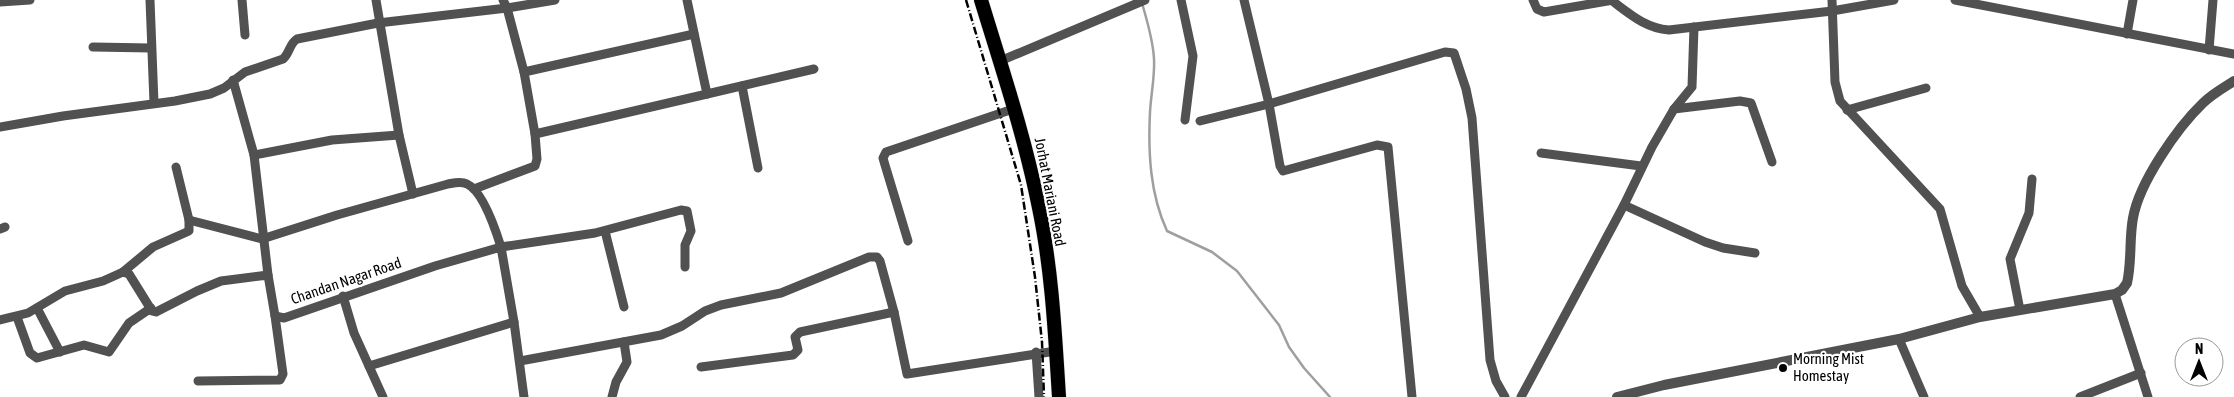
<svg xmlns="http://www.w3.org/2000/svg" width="2234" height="397" font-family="'Asap Condensed',sans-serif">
<rect width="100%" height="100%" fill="#fff"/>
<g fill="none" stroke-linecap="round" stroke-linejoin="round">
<path stroke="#9f9f9f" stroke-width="2.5" d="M 1142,3 C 1147,21 1153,39 1154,59 C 1155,76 1151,94 1150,112 C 1148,153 1150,194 1167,231 L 1212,252 L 1237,271 L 1279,325 L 1289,347 L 1304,368 L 1330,397"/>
<g stroke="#dbdbdb" stroke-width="15">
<path id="trunk" d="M 981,0 C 1002,69 1025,137 1039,208 C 1052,270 1055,334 1059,397"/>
</g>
<g stroke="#515151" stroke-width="9">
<path d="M 150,0 L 154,103"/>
<path d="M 242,0 L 245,35"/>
<path d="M 376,0 L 399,135 L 413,194"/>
<path d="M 503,0 L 507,8 L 524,72 L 535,134"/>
<path d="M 1181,0 L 1193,56 L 1185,120"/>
<path d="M 1244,0 L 1269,104 L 1280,166 L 1283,171 L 1377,145 L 1388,147 L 1412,397"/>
<path d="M 1533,0 L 1537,9 L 1544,12 L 1613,0"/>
<path d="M 1611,0 C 1630,14 1645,28 1669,30 L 1832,11 L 1894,0"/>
<path d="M 1832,0 L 1835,82 L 1840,101 L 1940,209 L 1962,286 L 1980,317"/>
<path d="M 1955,0 L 2234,54"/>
<path d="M 0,2 L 30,0"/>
<path d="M 2127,34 L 2133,0"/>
<path d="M 93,47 L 151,48"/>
<path d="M 2209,50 L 2213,0"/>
<path d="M 1000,61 L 1145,0"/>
<path d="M 524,72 L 694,34"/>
<path d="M 233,80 L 254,155 L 268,275"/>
<path d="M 742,86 L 758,168"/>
<path d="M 707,94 L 814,69"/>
<path d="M 1674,109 L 1740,101 L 1751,103 L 1772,162"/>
<path d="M 1847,110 L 1926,88"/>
<path d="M 1200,121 L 1269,104 L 1445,52 L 1454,53 L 1466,89 L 1472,118 L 1490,360 L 1496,381 L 1505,397"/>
<path d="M 0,127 L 63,116 L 175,101 L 210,94 L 224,88 L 245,72 L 283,59 C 290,53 289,44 297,39 L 378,23 L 507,8 L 555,0"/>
<path d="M 1541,153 L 1641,166"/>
<path d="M 254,155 L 332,140 L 399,135"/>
<path d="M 474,189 L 535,166 L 537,159 L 535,134 L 707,94 L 687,0"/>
<path d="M 1624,205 L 1705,242 L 1723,248 L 1755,253"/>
<path d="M 189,220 L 262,239 L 337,215 L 448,184 C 454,183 461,181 467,184 C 483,191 496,231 501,247 L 595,233 L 681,210 L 687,211 L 691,231 L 685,245 L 685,267"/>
<path d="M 0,229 L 5,227"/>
<path d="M 605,231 L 624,307"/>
<path d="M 908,241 L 885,165 L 883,158 L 886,152 L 1013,109"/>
<path d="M 123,272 L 153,247 L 189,231 L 189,220 L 176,167"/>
<path d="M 2115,294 L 2148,397"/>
<path d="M 343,296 L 354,333 L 383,397"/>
<path d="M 37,308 L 60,352"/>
<path d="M 2020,310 L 2010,259 L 2029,213 L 2032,179"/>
<path d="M 17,317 L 30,353 L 37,358 L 84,345 L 109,352 L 129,323 L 151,308"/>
<path d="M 0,320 L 28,313 L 65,291 L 103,281 L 123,272 L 129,274 L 152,311 L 156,312 L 197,291 L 221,281 L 268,275 L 275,316 L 284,318 L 435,266 L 501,247 L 514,322 L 524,397"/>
<path d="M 1899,339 L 1924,397"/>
<path d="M 1036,352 L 1039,397"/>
<path d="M 520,361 L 661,335 L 682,326 L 705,311 L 721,305 L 781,293 L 869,257 L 877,257 L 880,261 L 894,312"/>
<path d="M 369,366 L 514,322"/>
<path d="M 701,367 L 793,355 L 798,350 L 795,337 L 800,332 L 894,312 L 907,374 L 1056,351"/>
<path d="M 198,381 L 280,380 L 283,374 L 275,316"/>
<path d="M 612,397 L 616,382 L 627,362 L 624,342"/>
<path d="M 1521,397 L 1624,205 L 1652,147 L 1674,109 L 1692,87 L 1694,27"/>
<path d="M 2080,397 L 2141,373"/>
</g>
<path stroke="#515151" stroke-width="10" d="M 1617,397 L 1664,385 L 1899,339 L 1980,317 L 2115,294 L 2122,290 L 2127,283 C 2132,262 2129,239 2133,218 C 2139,183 2177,128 2203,103 C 2212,94 2223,88 2234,81"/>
<use href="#trunk" stroke="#000" stroke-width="14"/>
<path stroke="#000" stroke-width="2.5" stroke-dasharray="8 2.5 1 2.5" stroke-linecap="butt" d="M 966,0 L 1021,185 L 1035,277 L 1042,342 L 1044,397"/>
</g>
<circle fill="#000" stroke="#fff" stroke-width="2" cx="1783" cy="368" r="5"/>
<g text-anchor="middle" stroke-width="4.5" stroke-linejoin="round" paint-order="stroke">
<g font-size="15" fill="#000" stroke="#fff">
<text transform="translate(1050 192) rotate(79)" y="5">Jorhat Mariani Road</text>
<text transform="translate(346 281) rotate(-19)" y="5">Chandan Nagar Road</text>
</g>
<g font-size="15" fill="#000" stroke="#fff" text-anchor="start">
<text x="1793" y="364">Morning Mist<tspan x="1793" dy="17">Homestay</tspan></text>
</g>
</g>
<g transform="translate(2199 362)"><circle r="24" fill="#ffffff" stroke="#999999"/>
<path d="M0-4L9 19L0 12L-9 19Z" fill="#000000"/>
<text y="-8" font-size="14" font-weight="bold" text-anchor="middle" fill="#000000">N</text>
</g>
</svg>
